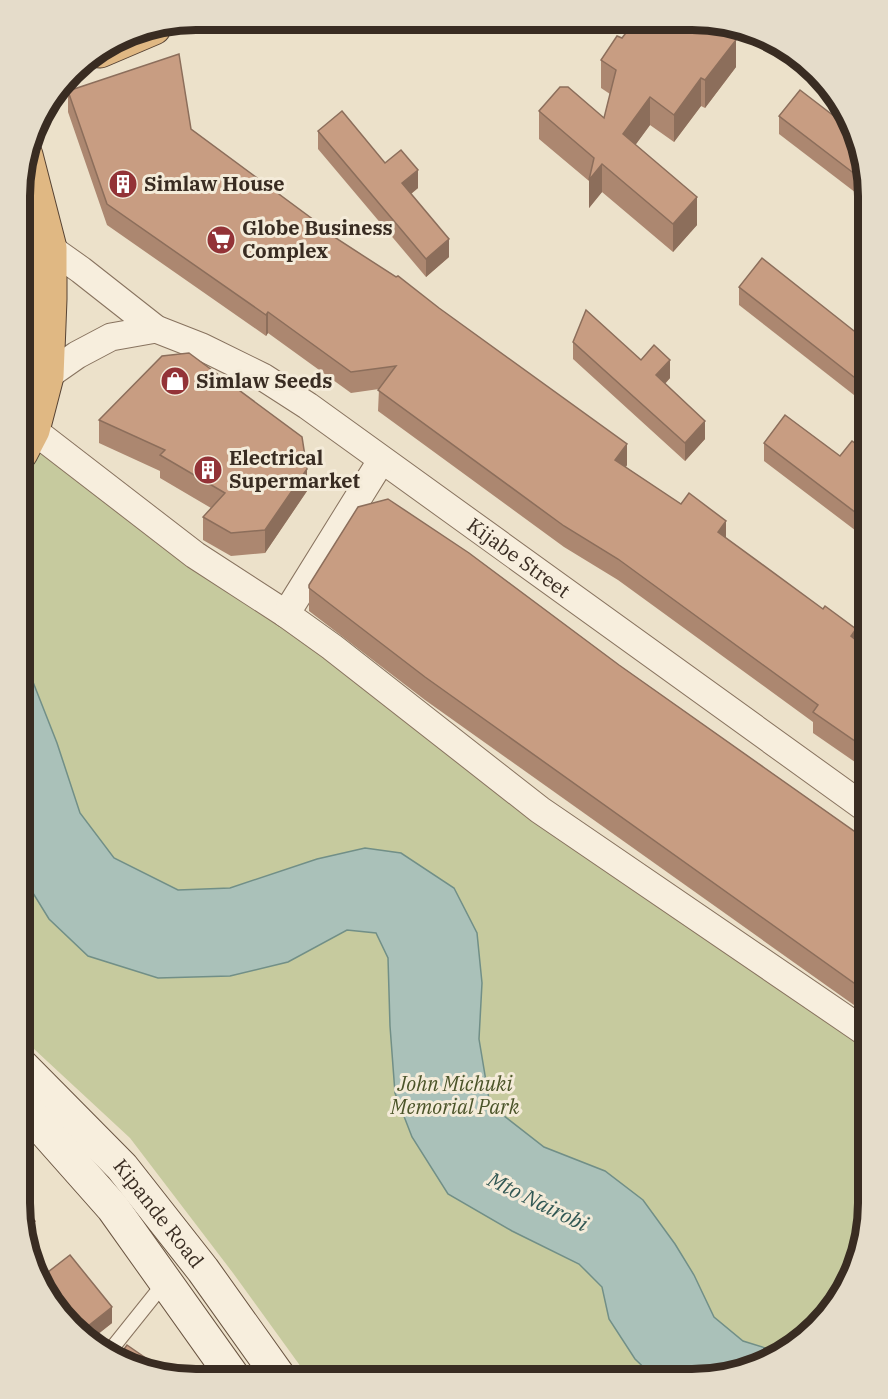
<svg xmlns="http://www.w3.org/2000/svg" width="888" height="1399" font-family="'IBM Plex Serif',serif">
<rect width="100%" height="100%" fill="#ece1ca"/>
<path fill="#c6ca9e" d="M 39,435 L 868,1036 L 868,1215 L 839,1302 L 760,1366 L 693,1379 L 309,1378 L 233,1273 L 130,1138 L 20,1036 L 21,462 Z"/>
<path fill="#aac1b9" stroke="#718f87" stroke-width="1.5" d="M 20,649 L 57,743 L 80,813 L 114,858 L 178,890 L 230,888 L 317,859 L 365,848 L 401,853 L 454,888 L 477,933 L 482,983 L 479,1039 L 490,1105 L 544,1147 L 605,1171 L 643,1200 L 675,1244 L 694,1275 L 714,1317 L 743,1341 L 775,1351 L 781,1348 L 760,1366 L 693,1379 L 656,1379 L 635,1359 L 609,1319 L 602,1287 L 579,1264 L 512,1231 L 448,1194 L 412,1137 L 395,1093 L 390,1026 L 388,958 L 376,933 L 347,930 L 288,962 L 230,976 L 158,978 L 88,956 L 49,919 L 20,872 Z"/>
<g fill="none" stroke-linecap="round" stroke-linejoin="round">
<g stroke="#88735f" stroke-width="16">
<g id="service">
<path d="M 510,25 L 595,26 L 627,21"/>
<path d="M 790,52 L 804,62"/>
<path d="M 109,1352 L 165,1282"/>
</g>
</g>
<g stroke="#88735f" stroke-width="29">
<g id="minor">
<path id="s1" d="M 50,248 L 81,270 L 156,329 L 202,347 L 263,377 L 308,406 L 868,810"/>
<path d="M 47,376 L 77,355 L 111,337 L 156,329"/>
<path d="M 33,430 L 195,555 L 286,614"/>
<path d="M 381,461 L 286,614 L 332,647 L 540,810 L 868,1034"/>
</g>
</g>
<g stroke="#6a5542" stroke-width="35">
<g id="secondary">
<path id="s2" d="M 20,1064 L 122,1167 L 203,1270 L 280,1378"/>
<path d="M 20,1103 L 113,1208 L 234,1378"/>
</g>
</g>
<g stroke="#564233" stroke-width="35">
<g id="trunk">
<path d="M 100,51 L 154,28"/>
<path d="M 21,453 L 33,430 L 47,376 L 50,299 L 50,248 L 26,155"/>
</g>
</g>
<use href="#service" stroke="#f7eedd" stroke-width="14"/>
<use href="#minor" stroke="#f7eedd" stroke-width="27"/>
<use href="#secondary" stroke="#f7eedd" stroke-width="33"/>
<use href="#trunk" stroke="#e0b883" stroke-width="33"/>
</g>
<g fill="#ac8770">
<path d="M 716,21 L 734,29 L 730,35 L 736,67 L 705,108 L 701,106 L 674,142 L 650,125 L 635,145 L 697,225 L 673,252 L 602,192 L 589,208 L 589,181 L 539,139 L 539,111 L 604,118 L 610,94 L 601,88 L 601,60 L 622,38 Z"/>
<path d="M 68,91 L 191,129 L 326,232 L 627,465 L 626,467 L 726,538 L 868,650 L 868,771 L 813,733 L 813,722 L 618,580 L 564,547 L 378,411 L 379,389 L 351,393 L 268,333 L 266,336 L 107,225 L 68,112 Z"/>
<path d="M 779,116 L 856,133 L 867,186 L 860,196 L 779,134 Z"/>
<path d="M 318,131 L 385,163 L 418,188 L 411,194 L 449,257 L 426,277 L 318,149 Z"/>
<path d="M 739,287 L 868,342 L 868,406 L 739,305 Z"/>
<path d="M 573,342 L 641,360 L 670,378 L 665,384 L 705,439 L 685,461 L 573,359 Z"/>
<path d="M 99,420 L 307,491 L 265,553 L 231,556 L 203,540 L 203,517 L 211,508 L 160,478 L 160,471 L 99,443 Z"/>
<path d="M 764,443 L 868,483 L 865,487 L 868,490 L 868,540 L 764,461 Z"/>
<path d="M 309,585 L 619,665 L 868,841 L 868,1015 L 425,700 L 309,611 Z"/>
<path d="M 39,1279 L 112,1323 L 88,1342 Z"/>
</g>
<g fill="#8c6e5b">
<path d="M 718,22 L 734,29 L 716,53 L 716,25 Z"/>
<path d="M 736,40 L 736,67 L 705,108 L 705,80 Z"/>
<path d="M 701,78 L 701,106 L 674,142 L 674,115 Z"/>
<path d="M 650,97 L 650,125 L 623,162 L 623,134 Z"/>
<path d="M 602,164 L 602,192 L 589,208 L 589,180 Z"/>
<path d="M 418,170 L 418,188 L 402,201 L 402,183 Z"/>
<path d="M 864,172 L 867,186 L 860,196 L 860,178 Z"/>
<path d="M 697,197 L 697,225 L 673,252 L 673,224 Z"/>
<path d="M 449,239 L 449,257 L 426,277 L 426,259 Z"/>
<path d="M 268,312 L 268,333 L 266,336 L 266,315 Z"/>
<path d="M 670,360 L 670,378 L 656,393 L 656,375 Z"/>
<path d="M 705,421 L 705,439 L 685,461 L 685,443 Z"/>
<path d="M 627,444 L 627,465 L 615,481 L 615,460 Z"/>
<path d="M 868,465 L 868,483 L 857,499 L 857,481 Z"/>
<path d="M 307,469 L 307,491 L 265,553 L 265,530 Z"/>
<path d="M 726,521 L 726,541 L 718,532 Z"/>
<path d="M 856,629 L 856,650 L 851,636 Z"/>
<path d="M 35,1221 L 35,1233 L 27,1243 L 25,1233 Z"/>
<path d="M 112,1307 L 112,1323 L 88,1342 L 83,1336 L 83,1330 Z"/>
</g>
<g fill="#c89d82" stroke="#8c6e5b" stroke-width="1.5">
<path d="M 635,21 L 716,21 L 718,22 L 716,25 L 736,40 L 705,80 L 701,78 L 674,115 L 650,97 L 623,134 L 697,197 L 673,224 L 602,164 L 589,180 L 594,158 L 539,111 L 560,87 L 568,87 L 604,118 L 616,70 L 601,60 L 617,36 L 622,38 Z"/>
<path d="M 179,54 L 191,129 L 326,229 L 325,231 L 396,277 L 398,276 L 439,308 L 627,444 L 615,460 L 681,504 L 689,493 L 726,521 L 718,532 L 823,609 L 825,606 L 856,629 L 851,636 L 868,650 L 868,750 L 813,712 L 818,705 L 618,559 L 564,526 L 378,390 L 396,366 L 351,372 L 268,312 L 266,315 L 107,204 L 68,91 Z"/>
<path d="M 800,90 L 856,133 L 864,172 L 860,178 L 779,116 Z"/>
<path d="M 342,111 L 385,163 L 401,150 L 418,170 L 402,183 L 449,239 L 426,259 L 318,131 Z"/>
<path d="M 762,258 L 868,342 L 868,388 L 739,287 Z"/>
<path d="M 586,310 L 641,360 L 654,345 L 670,360 L 656,375 L 705,421 L 685,443 L 573,342 Z"/>
<path d="M 189,353 L 302,437 L 307,469 L 265,530 L 231,533 L 203,517 L 225,493 L 160,455 L 165,450 L 99,420 L 162,356 Z"/>
<path d="M 785,415 L 840,456 L 852,441 L 868,453 L 868,465 L 857,481 L 868,490 L 868,522 L 764,443 Z"/>
<path d="M 388,499 L 469,553 L 619,665 L 868,841 L 868,993 L 425,677 L 309,588 L 309,585 L 358,507 Z"/>
<path d="M 21,1210 L 35,1221 L 25,1233 Z"/>
<path d="M 70,1255 L 112,1307 L 83,1330 L 74,1319 L 72,1322 L 39,1279 Z"/>
<path d="M 127,1345 L 163,1370 L 161,1373 L 119,1356 Z"/>
</g>
<defs>
<g id="building-disc" transform="scale(1.5)"><circle r="9.5" fill="#933337" stroke="#f4ebd9"/><path d="M-4-6H4V6H1V3H-1V6H-4ZM-2.5-4.3h1.7v1.8h-1.7ZM.8-4.3h1.7v1.8H.8ZM-2.5-1h1.7V.8h-1.7ZM.8-1h1.7V.8H.8Z" fill="#fff"/></g>
<g id="supermarket-disc" transform="scale(1.5)"><circle r="9.5" fill="#933337" stroke="#f4ebd9"/><path d="M-6-5.5h2.5l.6 2H6L4.5 2H-2.5L-4.4-4H-6ZM-1.5 3.2a1.3 1.3 0 1 0 .1 0ZM3 3.2a1.3 1.3 0 1 0 .1 0Z" fill="#fff"/></g>
<g id="shop-disc" transform="scale(1.5)"><circle r="9.5" fill="#933337" stroke="#f4ebd9"/><path d="M-5-2.5h2.3a2.7 3.5 0 0 1 5.4 0H5L5.5 6h-11ZM-1.5-2.5h3a1.5 2.3 0 0 0-3 0Z" fill="#fff"/></g>
</defs>
<g fill-rule="evenodd">
<use href="#building-disc" x="123" y="184"/>
<use href="#supermarket-disc" x="221" y="240"/>
<use href="#shop-disc" x="175" y="381"/>
<use href="#building-disc" x="208" y="470"/>
</g>
<g text-anchor="middle" stroke-width="6" stroke-linejoin="round" paint-order="stroke">
<g font-size="20" font-weight="bold" fill="#392c22" stroke="#f4ebd9" text-anchor="start">
<text x="144" y="191">Simlaw House</text>
<text x="242" y="235">Globe Business<tspan x="242" dy="23">Complex</tspan></text>
<text x="196" y="388">Simlaw Seeds</text>
<text x="229" y="465">Electrical<tspan x="229" dy="23">Supermarket</tspan></text>
</g>
<g font-size="20" fill="#392c22" stroke="#f4ebd9">
<text dy="7" stroke="none"><textPath href="#s1" startOffset="564">Kijabe Street</textPath></text>
<text dy="7" stroke="none"><textPath href="#s2" startOffset="204">Kipande Road</textPath></text>
</g>
<g font-size="20" font-style="italic" fill="#4b5429" stroke="#f4ebd9">
<text x="455" y="1091">John Michuki<tspan x="455" dy="23">Memorial Park</tspan></text>
</g>
<g font-size="21" font-style="italic" fill="#325854" stroke="#f4ebd9">
<text transform="translate(538 1202) rotate(26)" y="7">Mto Nairobi</text>
</g>
</g>
<path d="M0 0H888V1399H0ZM196 30H692A166 166 0 0 1 858 196V1203A166 166 0 0 1 692 1369H196A166 166 0 0 1 30 1203V196A166 166 0 0 1 196 30Z" fill="#e5dcca" fill-rule="evenodd"/>
<path fill="none" stroke="#392c22" stroke-width="8" d="M196 30H692A166 166 0 0 1 858 196V1203A166 166 0 0 1 692 1369H196A166 166 0 0 1 30 1203V196A166 166 0 0 1 196 30Z"/>
</svg>
